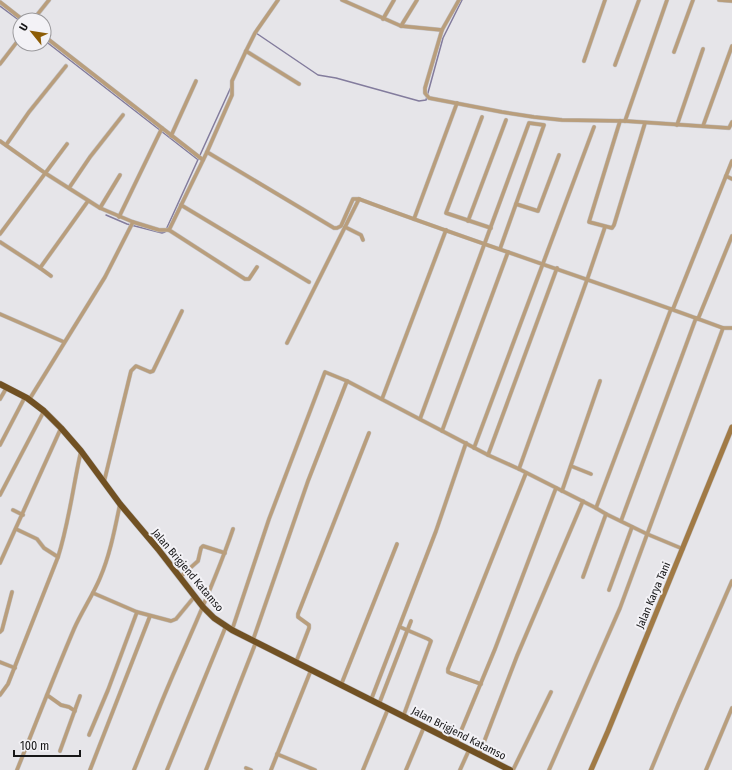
<svg xmlns="http://www.w3.org/2000/svg" width="732" height="770" font-family="'Fira Sans Condensed',sans-serif">
<rect width="100%" height="100%" fill="#e6e5e9"/>
<g fill="none" stroke-linecap="round" stroke-linejoin="round">
<g stroke="#837c9d" stroke-width="1.5">
<path d="M 0,6 L 20,21"/>
<path d="M 256,33 L 318,75 L 336,78 L 419,101 L 426,100 L 443,38 L 462,0"/>
<path d="M 44,40 L 197,159"/>
<path d="M 106,215 L 127,224 L 162,233 L 165,232 L 231,87"/>
</g>
<g stroke="#c1c0c3" stroke-width="4.5">
<g id="street">
<path d="M 342,0 L 401,26 L 442,30"/>
<path d="M 459,0 L 442,30 L 425,88 L 425,93 L 429,98 L 502,112 L 534,117 L 562,120 L 625,121 L 729,128 L 732,122"/>
<path d="M 719,0 L 732,1"/>
<path d="M 0,2 L 23,20"/>
<path d="M 383,19 L 394,0"/>
<path d="M 33,20 L 49,0"/>
<path d="M 401,26 L 417,0"/>
<path d="M 44,36 L 203,160"/>
<path d="M 246,51 L 299,84"/>
<path d="M 674,52 L 693,0"/>
<path d="M 584,61 L 605,0"/>
<path d="M 0,64 L 20,38"/>
<path d="M 615,65 L 639,0"/>
<path d="M 482,117 L 446,213 L 491,228"/>
<path d="M 620,121 L 589,222 L 612,228 L 614,225 L 645,123"/>
<path d="M 625,121 L 667,0"/>
<path d="M 677,125 L 703,49"/>
<path d="M 703,126 L 732,46"/>
<path d="M 171,136 L 196,81"/>
<path d="M 0,141 L 45,173 L 100,208 L 133,222 L 159,230 L 169,230 L 207,152 L 232,95 L 232,81 L 246,51 L 255,33 L 278,0"/>
<path d="M 6,145 L 29,112 L 66,66"/>
<path d="M 207,152 L 334,228 L 337,228 L 341,226 L 353,199 L 359,199"/>
<path d="M 732,161 L 726,176 L 732,179"/>
<path d="M 69,188 L 90,157 L 123,115"/>
<path d="M 516,204 L 538,211 L 559,155"/>
<path d="M 181,205 L 309,282"/>
<path d="M 100,208 L 120,175"/>
<path d="M 119,217 L 162,128"/>
<path d="M 414,219 L 457,103"/>
<path d="M 468,221 L 506,120"/>
<path d="M 345,227 L 361,235 L 363,240"/>
<path d="M 169,230 L 245,279 L 249,279 L 257,267"/>
<path d="M 0,234 L 67,144"/>
<path d="M 0,242 L 40,268 L 88,201"/>
<path d="M 40,268 L 51,276"/>
<path d="M 673,309 L 726,176"/>
<path d="M 0,314 L 64,342"/>
<path d="M 698,319 L 732,236"/>
<path d="M 287,343 L 359,199 C 479,244 602,283 723,328"/>
<path d="M 0,399 L 7,387"/>
<path d="M 382,399 L 446,230"/>
<path d="M 29,400 L 105,277 L 133,222"/>
<path d="M 420,419 L 529,123 L 544,125 L 500,249"/>
<path d="M 442,431 L 508,252"/>
<path d="M 0,445 L 25,397"/>
<path d="M 474,448 L 594,127"/>
<path d="M 488,455 L 557,268"/>
<path d="M 571,466 L 591,474"/>
<path d="M 519,469 L 587,280 L 605,227"/>
<path d="M 104,482 L 131,371 L 136,366 L 150,372 L 153,371 L 182,311"/>
<path d="M 562,491 L 600,381"/>
<path d="M 0,495 L 44,411"/>
<path d="M 13,510 L 23,515"/>
<path d="M 606,514 L 596,508 L 671,309"/>
<path d="M 621,521 L 696,318"/>
<path d="M 16,529 L 37,539 L 44,548 L 58,557"/>
<path d="M 0,563 L 61,428"/>
<path d="M 180,577 L 198,561 L 201,548 L 203,546 L 225,553"/>
<path d="M 583,577 L 606,514 L 647,534 L 683,549"/>
<path d="M 609,590 L 632,527"/>
<path d="M 137,612 L 171,621 L 176,619 L 195,596"/>
<path d="M 400,627 L 428,639 L 431,641 L 403,717"/>
<path d="M 232,630 L 269,519 L 325,372 L 347,381 L 488,455 L 519,469 L 596,508"/>
<path d="M 0,632 L 2,630 L 12,592"/>
<path d="M 253,640 L 308,481 L 347,381"/>
<path d="M 0,662 L 15,668"/>
<path d="M 296,662 L 309,628 L 309,625 L 298,617 L 298,614 L 369,433"/>
<path d="M 481,684 L 450,673 L 448,672 L 448,669 L 526,473"/>
<path d="M 341,685 L 397,544"/>
<path d="M 0,695 L 8,684 L 58,557 C 69,523 73,486 81,451"/>
<path d="M 47,695 L 61,705 L 69,707 L 75,711"/>
<path d="M 371,700 L 436,531 L 466,443"/>
<path d="M 379,704 L 411,621"/>
<path d="M 89,735 L 108,690 L 137,612 L 93,593"/>
<path d="M 456,743 L 495,649 L 556,488"/>
<path d="M 60,751 L 80,696"/>
<path d="M 277,754 L 315,770"/>
<path d="M 479,755 L 517,656 L 583,501"/>
<path d="M 246,768 L 251,770"/>
<path d="M 17,770 C 36,723 54,676 74,629 C 82,611 93,595 100,578 C 110,555 115,528 120,504"/>
<path d="M 90,770 L 150,616"/>
<path d="M 134,770 C 148,736 161,702 176,668 C 196,622 217,577 233,529"/>
<path d="M 167,770 L 226,626"/>
<path d="M 206,770 L 256,642"/>
<path d="M 271,770 L 311,670"/>
<path d="M 363,770 L 388,709"/>
<path d="M 406,770 L 424,727"/>
<path d="M 460,770 L 469,750"/>
<path d="M 513,770 L 551,692"/>
<path d="M 549,770 L 620,608 L 723,328 L 732,328"/>
<path d="M 651,770 L 678,705 L 732,581"/>
<path d="M 706,770 L 732,708"/>
</g>
</g>
<g stroke="#c1c0c3" stroke-width="6">
<path id="secondary" d="M 591,770 L 608,731 L 732,427"/>
</g>
<g stroke="#c1c0c3" stroke-width="7">
<path id="highway" d="M 0,384 L 27,398 L 44,411 L 61,428 L 81,451 L 120,504 L 158,549 L 203,607 L 214,618 L 232,630 L 510,770"/>
</g>
<use href="#street" stroke="#b99e7c" stroke-width="3.5"/>
<use href="#secondary" stroke="#a17a45" stroke-width="5"/>
<use href="#highway" stroke="#715123" stroke-width="6"/>
</g>
<g text-anchor="middle" stroke-width="4" stroke-linejoin="round" paint-order="stroke">
<g font-size="11" fill="#171718" stroke="#f3f2f6">
<text transform="translate(188 570) rotate(50)" y="4">Jalan Brigjend Katamso</text>
<text transform="translate(653 595) rotate(-67)" y="4">Jalan Karya Tani</text>
<text transform="translate(459 733) rotate(27)" y="4">Jalan Brigjend Katamso</text>
</g>
</g>
<g transform="translate(32 32) rotate(300)"><circle r="19" fill="#f3f2f6" stroke="#9b9a9d"/>
<path d="M0-3L7 15L0 10L-7 15Z" fill="#8d5d06"/>
<text y="-6" font-size="11" font-weight="bold" text-anchor="middle" fill="#171718">U</text>
</g>
<path d="M14 750v6h66v-6" fill="none" stroke="#171718" stroke-width="2"/>
<text x="20" y="750" font-size="12" fill="#171718" stroke="#f3f2f6" stroke-width="3" paint-order="stroke">100 m</text>
</svg>
